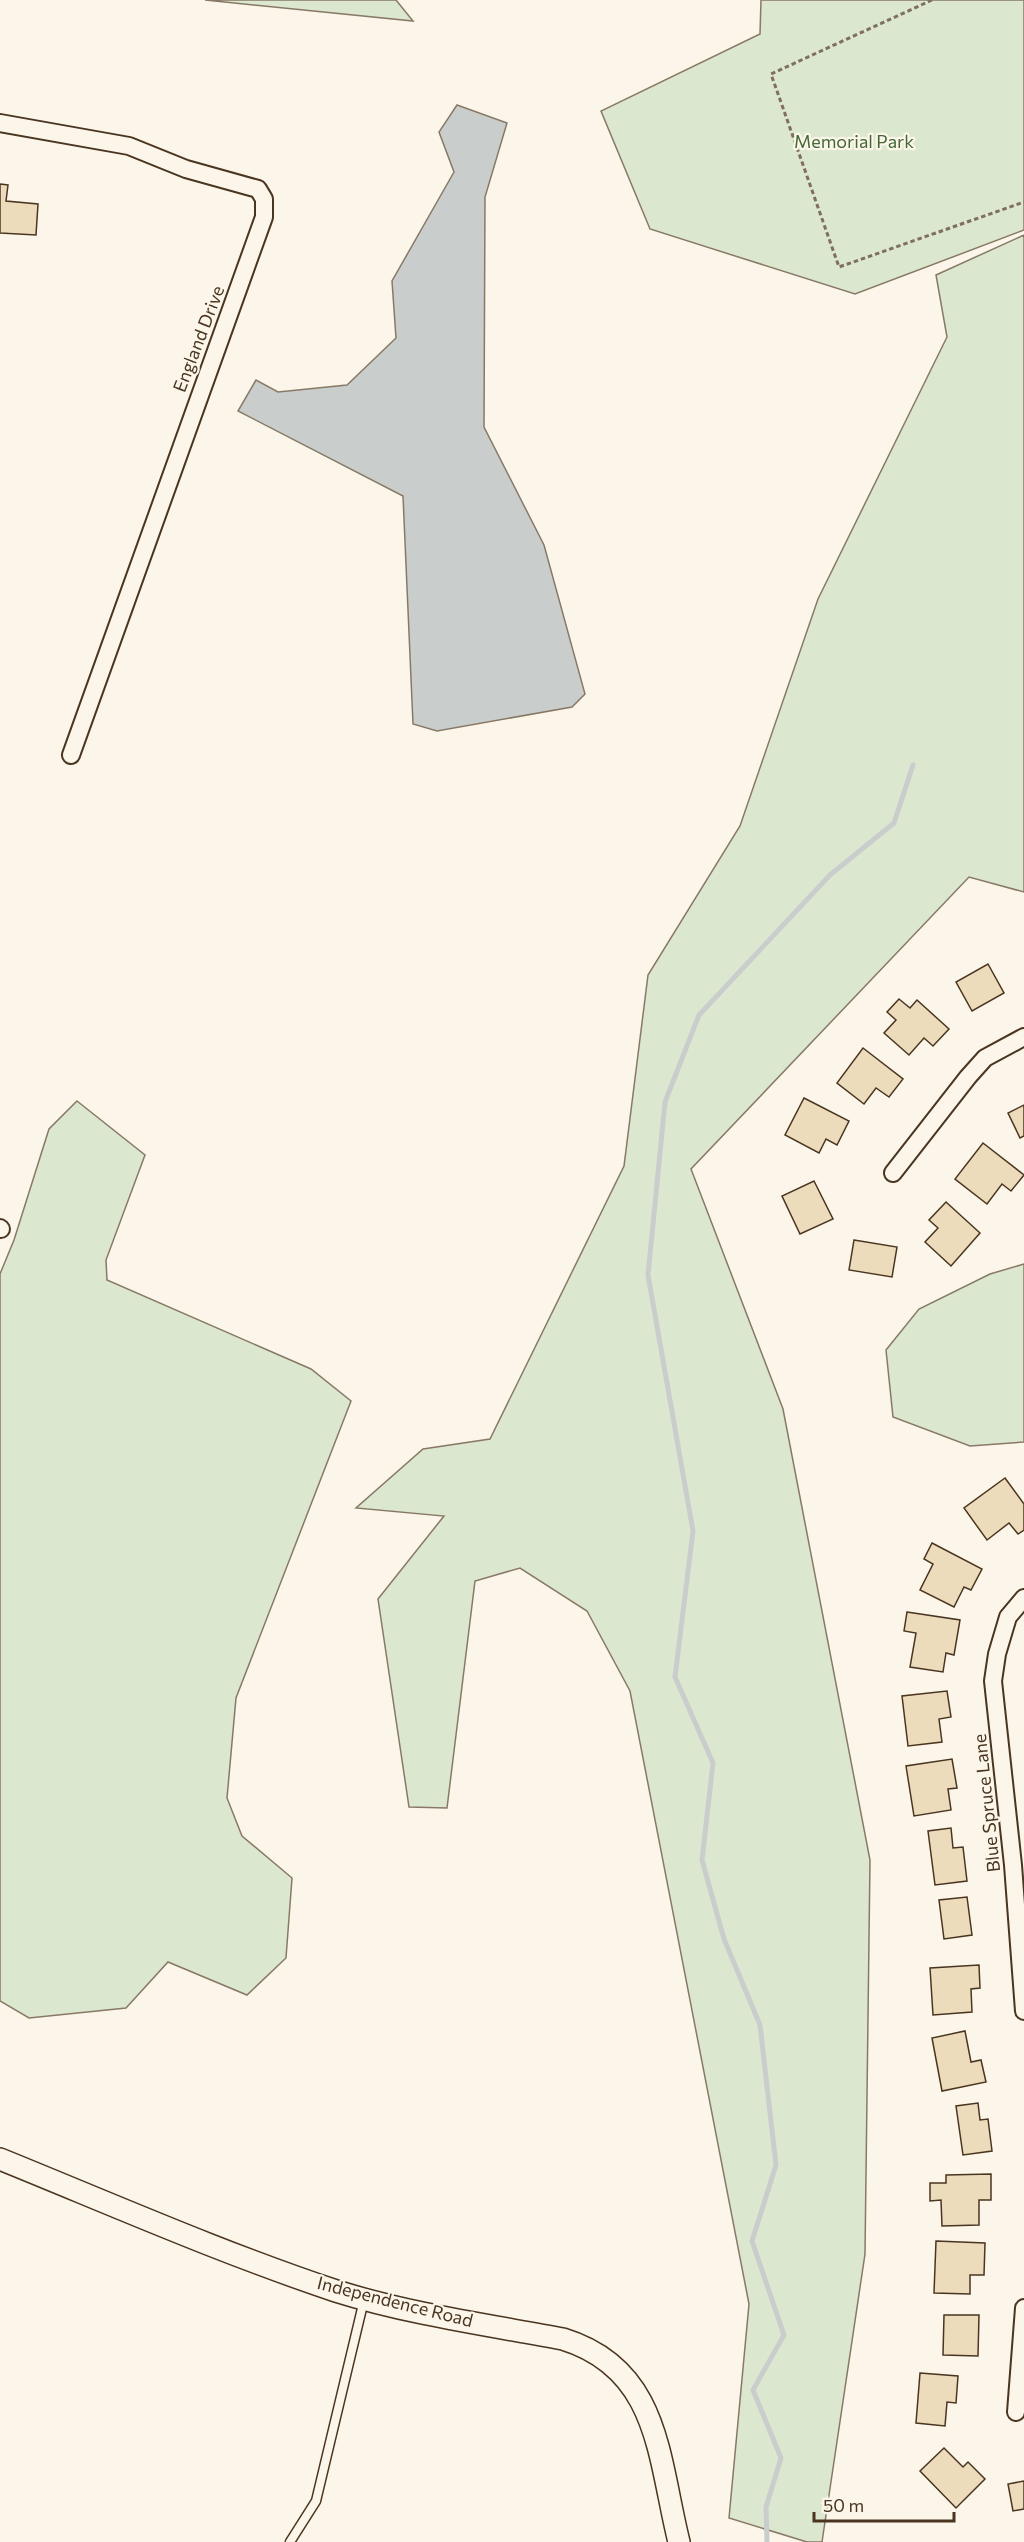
<svg xmlns="http://www.w3.org/2000/svg" width="1024" height="2542" font-family="Commissioner,sans-serif">
<rect width="100%" height="100%" fill="#fbf6e9"/>
<g fill="#dce7d0" stroke="#887966" stroke-width="1.5">
<path d="M 205,0 L 396,0 L 413,21 Z"/>
<path d="M 761,0 L 1024,0 L 1024,230 L 855,294 L 650,229 L 601,111 L 760,34 Z"/>
<path d="M 1024,235 L 1024,892 L 969,877 L 691,1169 L 783,1409 L 870,1860 L 865,2254 L 822,2542 L 807,2542 L 729,2518 L 749,2304 L 630,1691 L 587,1611 L 520,1568 L 475,1581 L 447,1808 L 409,1807 L 378,1599 L 444,1516 L 356,1508 L 423,1449 L 490,1439 L 624,1166 L 648,975 L 740,826 L 818,599 L 947,337 L 936,275 Z"/>
<path d="M 77,1101 L 145,1155 L 106,1260 L 107,1280 L 311,1369 L 351,1401 L 236,1698 L 227,1798 L 242,1836 L 292,1878 L 286,1958 L 247,1995 L 168,1962 L 126,2008 L 29,2018 L 0,2001 L 0,1274 L 14,1240 L 49,1129 Z"/>
<path d="M 1024,1264 L 1024,1442 L 970,1446 L 893,1417 L 886,1350 L 919,1309 L 990,1274 Z"/>
</g>
<path fill="#c9cecd" stroke="#887966" stroke-width="1.5" d="M 457,105 L 507,123 L 485,197 L 484,427 L 544,545 L 585,694 L 572,707 L 437,731 L 413,724 L 403,496 L 238,411 L 256,380 L 278,392 L 347,385 L 396,338 L 392,281 L 454,172 L 439,132 Z"/>
<g fill="none" stroke-linecap="round" stroke-linejoin="round">
<path stroke="#c9cecd" stroke-width="5" d="M 767,2542 L 766,2507 L 781,2458 L 753,2390 L 784,2335 L 752,2241 L 776,2165 L 760,2025 L 724,1939 L 702,1860 L 713,1763 L 675,1677 L 693,1531 L 648,1275 L 665,1102 L 699,1015 L 830,875 L 894,823 L 913,765"/>
</g>
<g fill="#ecdcbc" stroke="#4a3520" stroke-width="1.5">
<path d="M 0,184 L 8,185 L 6,201 L 38,204 L 36,235 L 0,233 Z"/>
<path d="M 988,964 L 1004,993 L 972,1011 L 956,982 Z"/>
<path d="M 899,999 L 910,1008 L 917,1000 L 949,1029 L 933,1046 L 924,1038 L 909,1055 L 884,1033 L 896,1020 L 887,1012 Z"/>
<path d="M 863,1048 L 903,1079 L 889,1097 L 876,1088 L 864,1104 L 837,1083 Z"/>
<path d="M 804,1098 L 849,1121 L 837,1145 L 826,1139 L 819,1153 L 785,1135 Z"/>
<path d="M 1024,1105 L 1024,1136 L 1020,1138 L 1008,1113 Z"/>
<path d="M 983,1143 L 1024,1175 L 1011,1191 L 1002,1184 L 987,1204 L 955,1179 Z"/>
<path d="M 814,1181 L 833,1219 L 800,1234 L 782,1196 Z"/>
<path d="M 946,1202 L 980,1233 L 951,1266 L 925,1242 L 938,1228 L 929,1220 Z"/>
<path d="M 854,1240 L 897,1247 L 892,1277 L 849,1270 Z"/>
<path d="M 1005,1478 L 1024,1504 L 1024,1530 L 1018,1534 L 1009,1523 L 987,1540 L 964,1508 Z"/>
<path d="M 932,1543 L 982,1569 L 971,1590 L 964,1587 L 954,1607 L 920,1590 L 933,1564 L 924,1559 Z"/>
<path d="M 907,1612 L 960,1620 L 954,1655 L 946,1653 L 943,1672 L 910,1667 L 916,1633 L 904,1631 Z"/>
<path d="M 947,1691 L 951,1717 L 939,1719 L 942,1742 L 908,1746 L 902,1696 Z"/>
<path d="M 952,1759 L 957,1788 L 948,1789 L 951,1810 L 914,1816 L 906,1766 Z"/>
<path d="M 951,1828 L 953,1848 L 963,1847 L 967,1881 L 935,1885 L 928,1831 Z"/>
<path d="M 967,1897 L 972,1935 L 944,1939 L 939,1900 Z"/>
<path d="M 979,1965 L 980,1988 L 971,1989 L 972,2012 L 933,2015 L 930,1968 Z"/>
<path d="M 965,2031 L 971,2062 L 981,2060 L 986,2082 L 942,2091 L 932,2038 Z"/>
<path d="M 978,2103 L 980,2120 L 988,2119 L 992,2151 L 963,2155 L 956,2106 Z"/>
<path d="M 991,2174 L 991,2200 L 979,2200 L 979,2225 L 942,2226 L 941,2200 L 930,2201 L 930,2183 L 946,2183 L 946,2175 Z"/>
<path d="M 936,2241 L 985,2243 L 984,2275 L 970,2275 L 970,2294 L 934,2293 Z"/>
<path d="M 944,2315 L 979,2315 L 978,2356 L 943,2355 Z"/>
<path d="M 920,2373 L 958,2376 L 956,2403 L 947,2402 L 945,2426 L 916,2423 Z"/>
<path d="M 944,2448 L 963,2467 L 968,2462 L 985,2479 L 956,2508 L 920,2471 Z"/>
<path d="M 1024,2481 L 1024,2509 L 1013,2511 L 1008,2484 Z"/>
</g>
<g fill="none" stroke-linecap="round" stroke-linejoin="round">
<g stroke="#4a3520" stroke-width="11">
<path id="service" d="M 290,2542 L 316,2501 L 364,2300"/>
</g>
<g stroke="#4a3520" stroke-width="20">
<g id="minor">
<path d="M 0,123 L 129,146 L 186,169 L 258,189 L 264,199 L 264,217 L 71,755"/>
<path d="M 893,1173 L 968,1077 L 985,1058 L 1024,1037"/>
<path d="M 0,1228 L 1,1229"/>
<path d="M 1024,1598 L 1008,1617 L 997,1654 L 993,1681 L 1013,1865 L 1024,2011"/>
<path d="M 1016,2412 L 1024,2308"/>
</g>
</g>
<g stroke="#4a3520" stroke-width="24">
<path id="tertiary" d="M 0,2159 C 111,2204 222,2253 336,2291 C 409,2314 488,2325 563,2339 C 660,2369 658,2458 679,2542"/>
</g>
<path stroke="#7f6f5c" stroke-width="3" stroke-dasharray="4.5 3" stroke-linecap="butt" d="M 932,0 L 771,74 L 839,267 L 1024,202"/>
<use href="#service" stroke="#fbf6e9" stroke-width="8"/>
<use href="#minor" stroke="#fbf6e9" stroke-width="16"/>
<use href="#tertiary" stroke="#fbf6e9" stroke-width="21"/>
</g>
<g text-anchor="middle" stroke-width="4.5" stroke-linejoin="round" paint-order="stroke">
<g font-size="18" fill="#436837" stroke="#fbf6e9">
<text x="854" y="148">Memorial Park</text>
</g>
<g font-size="18" fill="#4a3520" stroke="#fbf6e9">
<text transform="translate(199 339) rotate(-69)" y="6">England Drive</text>
<text transform="translate(987 1803) rotate(-96)" y="6">Blue Spruce Lane</text>
<text transform="translate(395 2302) rotate(14)" y="6">Independence Road</text>
</g>
</g>
<path d="M814 2512v9h140v-9" fill="none" stroke="#4a3520" stroke-width="3"/>
<text x="823" y="2512" font-size="18" fill="#4a3520" stroke="#fbf6e9" stroke-width="4.5" paint-order="stroke">50 m</text>
</svg>
